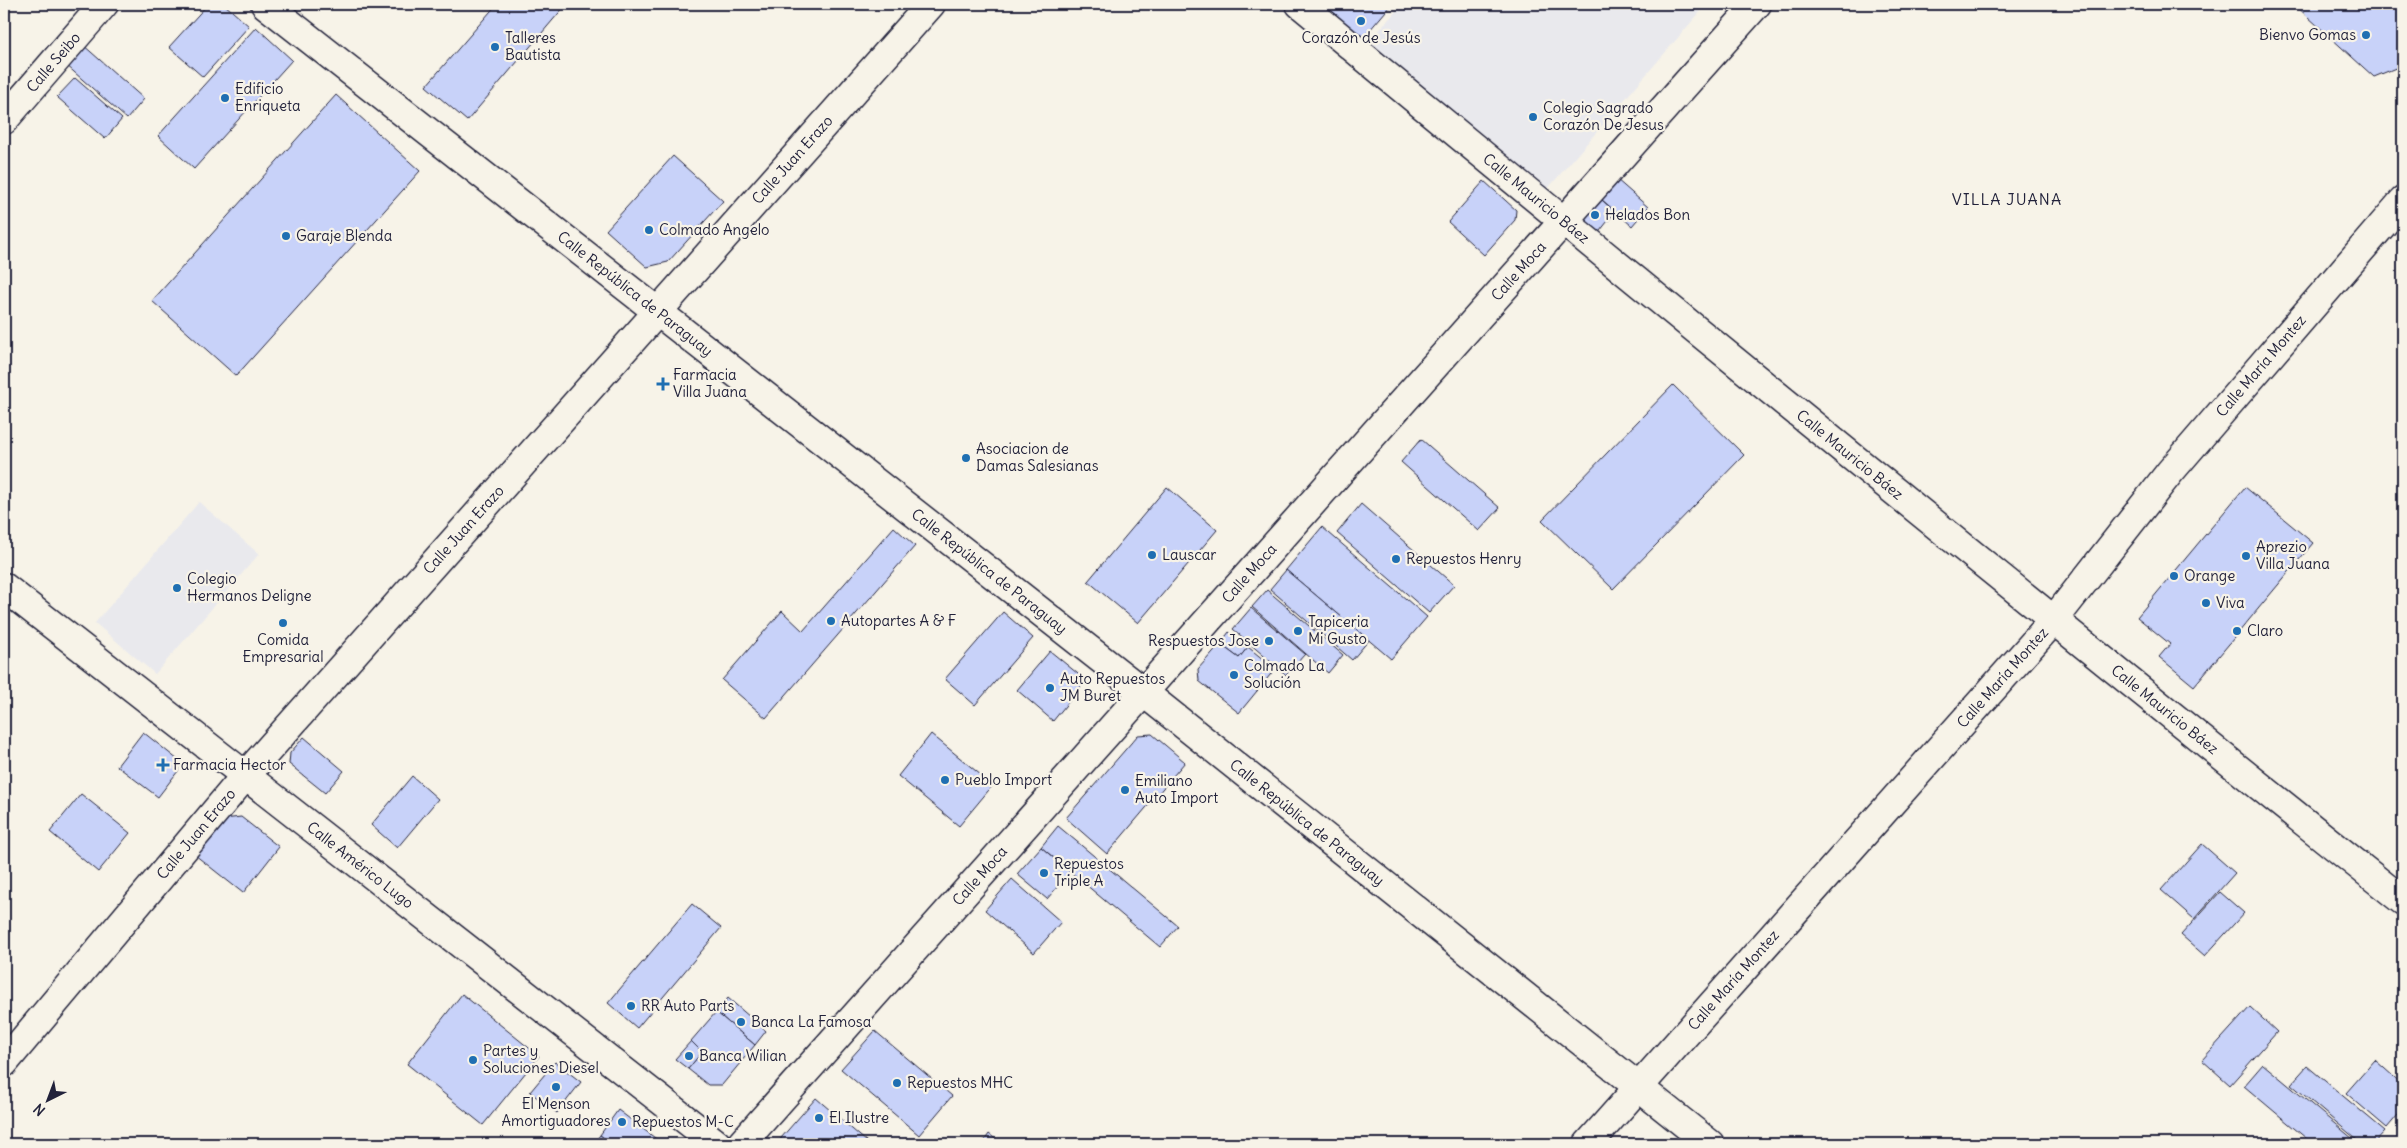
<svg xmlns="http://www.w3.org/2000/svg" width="2407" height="1148" font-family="Delius,sans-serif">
<rect width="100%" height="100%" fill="#f7f3e8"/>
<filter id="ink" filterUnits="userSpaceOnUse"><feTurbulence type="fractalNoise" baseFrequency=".02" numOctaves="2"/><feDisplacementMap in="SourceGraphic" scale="10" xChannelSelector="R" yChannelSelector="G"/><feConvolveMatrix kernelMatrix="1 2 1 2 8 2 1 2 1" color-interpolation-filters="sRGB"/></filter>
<g filter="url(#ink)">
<g fill="#e9e9ed">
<path d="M 1402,4 L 1707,4 L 1544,193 L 1370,41 Z"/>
<path d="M 199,502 L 259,554 L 155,674 L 95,623 Z"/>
</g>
<g fill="#c8d2f9" stroke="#22223b">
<path d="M 208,4 L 224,4 L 249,26 L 203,77 L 169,47 Z"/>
<path d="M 497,4 L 560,4 L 564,7 L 467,121 L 426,86 Z"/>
<path d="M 1323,4 L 1392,4 L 1363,38 Z"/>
<path d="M 2297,4 L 2403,4 L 2403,65 L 2374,77 L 2296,6 Z"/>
<path d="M 256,27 L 292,60 L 194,169 L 158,136 Z"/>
<path d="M 82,44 L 144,99 L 127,119 L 65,64 Z"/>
<path d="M 75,78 L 122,119 L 105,139 L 57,97 Z"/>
<path d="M 336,95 L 420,171 L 236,376 L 152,301 Z"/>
<path d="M 673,156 L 723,201 L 668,262 L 647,267 L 606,230 Z"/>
<path d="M 1608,172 L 1648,207 L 1632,226 L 1592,191 Z"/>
<path d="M 1484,181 L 1516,210 L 1515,220 L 1484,255 L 1448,222 Z"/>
<path d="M 1592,191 L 1615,212 L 1596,236 L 1577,219 Z"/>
<path d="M 1673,385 L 1744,455 L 1613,589 L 1542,520 Z"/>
<path d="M 1421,439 L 1500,508 L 1479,531 L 1401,462 Z"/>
<path d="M 1167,487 L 1217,530 L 1138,623 L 1088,581 Z"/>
<path d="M 2245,487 L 2313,543 L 2194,686 L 2159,657 L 2170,644 L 2137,617 Z"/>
<path d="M 1361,504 L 1454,585 L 1429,613 L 1337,533 Z"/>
<path d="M 894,527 L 915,546 L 766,718 L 722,680 L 782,611 L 803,631 Z"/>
<path d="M 1322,527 L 1427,617 L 1391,659 L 1286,570 Z"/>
<path d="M 1286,570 L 1369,640 L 1352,660 L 1270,589 Z"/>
<path d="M 1267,590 L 1343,655 L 1328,673 L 1252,607 Z"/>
<path d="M 1251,608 L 1305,654 L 1286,675 L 1233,629 Z"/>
<path d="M 1003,612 L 1033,638 L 975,705 L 945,679 Z"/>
<path d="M 1229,632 L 1248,647 L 1239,658 L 1220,644 Z"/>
<path d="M 1220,644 L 1239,658 L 1248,647 L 1275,669 L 1239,713 L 1199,681 L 1198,669 Z"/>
<path d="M 1050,651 L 1083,678 L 1082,685 L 1053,721 L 1017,690 Z"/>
<path d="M 143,732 L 178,760 L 178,771 L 158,797 L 117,766 Z"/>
<path d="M 931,734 L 993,785 L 959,826 L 898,776 Z"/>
<path d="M 1152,734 L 1185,762 L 1107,854 L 1066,818 L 1138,735 Z"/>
<path d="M 304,737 L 344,771 L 325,793 L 289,764 L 290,753 Z"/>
<path d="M 412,776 L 438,799 L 397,848 L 371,825 Z"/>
<path d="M 81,794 L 130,833 L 98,872 L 50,832 Z"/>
<path d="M 241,817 L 279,847 L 243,893 L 195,855 L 224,819 Z"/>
<path d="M 1058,826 L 1178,926 L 1160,947 L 1041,847 Z"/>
<path d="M 2202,844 L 2235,873 L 2194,919 L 2161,890 Z"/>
<path d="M 1041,847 L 1070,872 L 1047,899 L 1017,874 Z"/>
<path d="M 1012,879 L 1061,922 L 1034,953 L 985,910 Z"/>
<path d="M 2220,892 L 2244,913 L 2205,956 L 2181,935 Z"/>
<path d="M 692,904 L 721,928 L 637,1028 L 608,1003 Z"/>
<path d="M 462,994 L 539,1056 L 483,1125 L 407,1064 Z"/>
<path d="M 728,998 L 766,1031 L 755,1045 L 716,1012 Z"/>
<path d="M 2250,1007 L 2277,1032 L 2230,1085 L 2202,1060 Z"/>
<path d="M 716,1012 L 755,1045 L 722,1085 L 708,1085 L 688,1069 L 702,1052 L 691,1041 Z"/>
<path d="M 875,1031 L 952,1096 L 919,1135 L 841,1069 Z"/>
<path d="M 691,1041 L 702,1052 L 688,1069 L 675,1059 Z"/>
<path d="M 2375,1060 L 2403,1085 L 2403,1109 L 2387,1128 L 2346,1093 Z"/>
<path d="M 555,1062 L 581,1082 L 557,1113 L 530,1092 Z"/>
<path d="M 2263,1064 L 2359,1144 L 2313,1144 L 2244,1086 Z"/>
<path d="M 2307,1066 L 2385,1131 L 2373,1144 L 2362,1144 L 2291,1084 Z"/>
<path d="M 816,1098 L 867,1142 L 865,1144 L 780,1144 L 781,1138 Z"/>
<path d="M 618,1110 L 659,1141 L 660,1144 L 612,1144 L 600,1135 Z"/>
<path d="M 989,1134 L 1002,1144 L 982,1144 Z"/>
<path d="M 600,1135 L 612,1144 L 593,1144 Z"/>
</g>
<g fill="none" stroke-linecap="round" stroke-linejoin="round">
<g stroke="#22223b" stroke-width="31">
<g id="street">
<path id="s1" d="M 265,4 L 1143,692 L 1710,1144"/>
<path id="s2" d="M 1300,4 C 1665,306 2033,605 2403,901"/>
<path id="s3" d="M 4,120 L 104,4"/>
<path id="s4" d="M 4,587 L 717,1144"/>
<path id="s5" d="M 4,1063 L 245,776 L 931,4"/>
<path id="s6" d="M 741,1144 L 1757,4"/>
<path id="s7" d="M 1588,1144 L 2053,621 L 2170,472 L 2403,201"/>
</g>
</g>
<use href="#street" stroke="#f7f3e8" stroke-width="28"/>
</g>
</g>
<g fill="#1f6fb2" stroke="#f7f3e8" stroke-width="2">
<circle cx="1361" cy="21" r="5"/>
<circle cx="2366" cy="35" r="5"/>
<circle cx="495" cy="47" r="5"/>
<circle cx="225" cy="98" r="5"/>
<circle cx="1533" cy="117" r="5"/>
<circle cx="1595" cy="215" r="5"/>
<circle cx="649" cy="230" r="5"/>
<circle cx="286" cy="236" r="5"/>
<path d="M660.5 376.5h5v5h5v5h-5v5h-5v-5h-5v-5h5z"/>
<circle cx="966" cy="458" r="5"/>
<circle cx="1152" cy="555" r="5"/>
<circle cx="2246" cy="556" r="5"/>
<circle cx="1396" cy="559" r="5"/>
<circle cx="2174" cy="576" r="5"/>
<circle cx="177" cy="588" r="5"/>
<circle cx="2206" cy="603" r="5"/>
<circle cx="831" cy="621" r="5"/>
<circle cx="283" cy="623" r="5"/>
<circle cx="1298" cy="631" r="5"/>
<circle cx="2237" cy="631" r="5"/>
<circle cx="1269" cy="641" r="5"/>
<circle cx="1234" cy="675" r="5"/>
<circle cx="1050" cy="688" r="5"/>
<path d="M160.5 757.5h5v5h5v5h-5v5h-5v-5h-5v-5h5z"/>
<circle cx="945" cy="780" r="5"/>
<circle cx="1125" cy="790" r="5"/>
<circle cx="1044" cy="873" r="5"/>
<circle cx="631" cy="1006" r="5"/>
<circle cx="741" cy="1022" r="5"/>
<circle cx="689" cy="1056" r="5"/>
<circle cx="473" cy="1060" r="5"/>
<circle cx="897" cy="1083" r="5"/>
<circle cx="556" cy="1087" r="5"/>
<circle cx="819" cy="1118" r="5"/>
<circle cx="622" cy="1122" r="5"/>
</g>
<g text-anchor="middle" stroke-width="4.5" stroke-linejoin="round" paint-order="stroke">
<g font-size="15" fill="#22223b" stroke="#f7f3e8" text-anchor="start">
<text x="2356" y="40" text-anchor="end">Bienvo Gomas</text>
<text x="505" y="43">Talleres<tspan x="505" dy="17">Bautista</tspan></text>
<text x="1361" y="43" text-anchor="middle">Corazón de Jesús</text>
<text x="235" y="94">Edificio<tspan x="235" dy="17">Enriqueta</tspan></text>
<text x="1543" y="113">Colegio Sagrado<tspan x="1543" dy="17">Corazón De Jesus</tspan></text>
<text x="1605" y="220">Helados Bon</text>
<text x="659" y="235">Colmado Angelo</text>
<text x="296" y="241">Garaje Blenda</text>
<text x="673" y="380">Farmacia<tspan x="673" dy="17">Villa Juana</tspan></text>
<text x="976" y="454">Asociacion de<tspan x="976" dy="17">Damas Salesianas</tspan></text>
<text x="2256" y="552">Aprezio<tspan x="2256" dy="17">Villa Juana</tspan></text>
<text x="1162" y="560">Lauscar</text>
<text x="1406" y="564">Repuestos Henry</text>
<text x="2184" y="581">Orange</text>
<text x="187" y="584">Colegio<tspan x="187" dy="17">Hermanos Deligne</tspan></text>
<text x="2216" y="608">Viva</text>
<text x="841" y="626">Autopartes A &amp; F</text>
<text x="1308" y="627">Tapiceria<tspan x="1308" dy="17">Mi Gusto</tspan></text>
<text x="2247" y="636">Claro</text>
<text x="283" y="645" text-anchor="middle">Comida<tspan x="283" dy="17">Empresarial</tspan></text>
<text x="1259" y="646" text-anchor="end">Respuestos Jose</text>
<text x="1244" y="671">Colmado La<tspan x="1244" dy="17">Solución</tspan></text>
<text x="1060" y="684">Auto Repuestos<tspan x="1060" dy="17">JM Buret</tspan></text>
<text x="173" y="770">Farmacia Hector</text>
<text x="955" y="785">Pueblo Import</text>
<text x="1135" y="786">Emiliano<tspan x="1135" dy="17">Auto Import</tspan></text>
<text x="1054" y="869">Repuestos<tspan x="1054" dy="17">Triple A</tspan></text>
<text x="641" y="1011">RR Auto Parts</text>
<text x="751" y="1027">Banca La Famosa</text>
<text x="483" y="1056">Partes y<tspan x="483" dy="17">Soluciones Diesel</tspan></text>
<text x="699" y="1061">Banca Wilian</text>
<text x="907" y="1088">Repuestos MHC</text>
<text x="556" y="1109" text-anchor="middle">El Menson<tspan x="556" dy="17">Amortiguadores</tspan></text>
<text x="829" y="1123">El Ilustre</text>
<text x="632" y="1127">Repuestos M-C</text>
</g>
<g font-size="15" fill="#22223b" stroke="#f7f3e8">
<text dy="5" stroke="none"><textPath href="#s3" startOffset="76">Calle Seibo</textPath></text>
<text dy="5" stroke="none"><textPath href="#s5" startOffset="1199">Calle Juan Erazo</textPath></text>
<text dy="5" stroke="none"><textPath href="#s2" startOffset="306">Calle Mauricio Báez</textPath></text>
<text dy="5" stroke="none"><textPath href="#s6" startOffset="1169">Calle Moca</textPath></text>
<text dy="5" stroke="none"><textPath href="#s1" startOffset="470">Calle República de Paraguay</textPath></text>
<text dy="5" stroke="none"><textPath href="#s7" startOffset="1029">Calle María Montez</textPath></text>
<text dy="5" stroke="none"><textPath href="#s2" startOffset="711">Calle Mauricio Báez</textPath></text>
<text dy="5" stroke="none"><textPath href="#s5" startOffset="704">Calle Juan Erazo</textPath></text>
<text dy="5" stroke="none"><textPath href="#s1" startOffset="920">Calle República de Paraguay</textPath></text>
<text dy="5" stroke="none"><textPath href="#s6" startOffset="764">Calle Moca</textPath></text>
<text dy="5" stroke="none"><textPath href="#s7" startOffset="624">Calle María Montez</textPath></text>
<text dy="5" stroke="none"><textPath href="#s2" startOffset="1116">Calle Mauricio Báez</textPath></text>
<text dy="5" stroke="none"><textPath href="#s1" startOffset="1325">Calle República de Paraguay</textPath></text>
<text dy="5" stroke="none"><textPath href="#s5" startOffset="299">Calle Juan Erazo</textPath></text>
<text dy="5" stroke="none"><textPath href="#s4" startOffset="452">Calle Américo Lugo</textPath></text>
<text dy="5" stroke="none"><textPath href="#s6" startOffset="359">Calle Moca</textPath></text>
<text dy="5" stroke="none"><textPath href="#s7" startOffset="219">Calle María Montez</textPath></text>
</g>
<g font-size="16" letter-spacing="1" fill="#22223b" stroke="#f7f3e8">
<text x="2007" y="205">VILLA JUANA</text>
</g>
</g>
<rect width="2407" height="1148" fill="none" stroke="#f7f3e8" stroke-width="20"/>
<rect x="10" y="10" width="2387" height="1128" fill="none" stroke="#22223b" stroke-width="2" filter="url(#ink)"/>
<g transform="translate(48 1100) rotate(222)" stroke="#f7f3e8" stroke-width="4" paint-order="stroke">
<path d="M0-4L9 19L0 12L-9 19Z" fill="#22223b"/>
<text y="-8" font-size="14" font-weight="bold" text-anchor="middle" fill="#22223b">N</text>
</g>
</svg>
